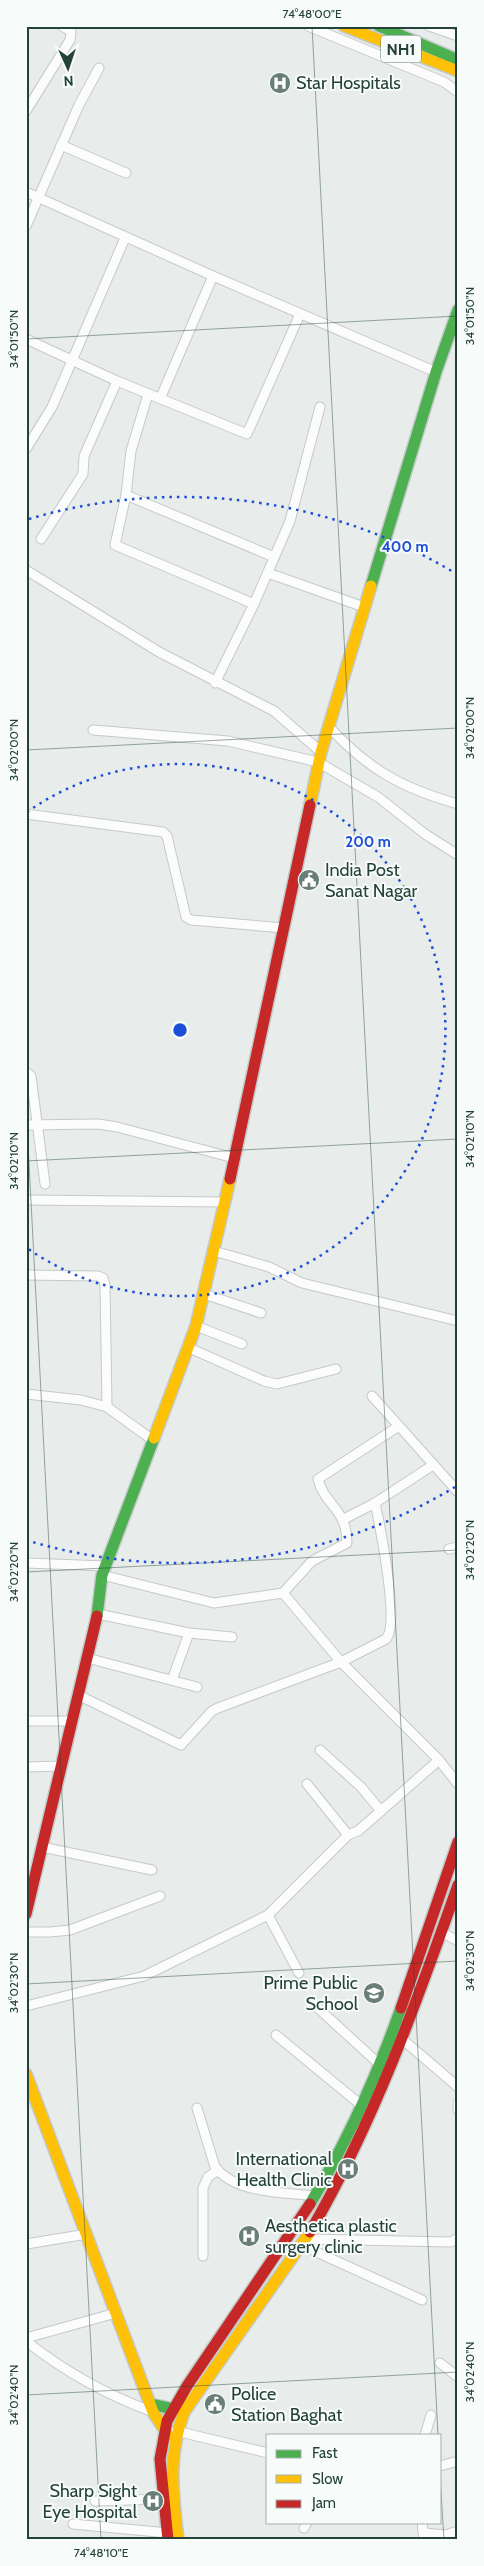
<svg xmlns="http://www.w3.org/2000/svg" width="484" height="2566" font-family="Cabin,sans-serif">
<rect width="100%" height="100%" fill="#e8edeb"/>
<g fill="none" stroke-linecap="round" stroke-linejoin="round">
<g stroke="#c5cac8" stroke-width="11">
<g id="street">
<path d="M 308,26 L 444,82 L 458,92"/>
<path d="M 429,26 L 458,36"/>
<path d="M 26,111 L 70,40 L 71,31 L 62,26"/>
<path d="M 61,145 L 126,173"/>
<path d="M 26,192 L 213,276 L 436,372"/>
<path d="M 26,226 L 79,105 L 99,68"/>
<path d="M 26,339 L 117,381 L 247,434 L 300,314"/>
<path d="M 148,394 L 131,451 L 126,495 L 115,545 L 254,604"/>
<path d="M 160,399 L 213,276"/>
<path d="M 26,449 L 52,407 L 125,238"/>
<path d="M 126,495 L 274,557"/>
<path d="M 41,539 L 83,474 L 84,456 L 117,381"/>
<path d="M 26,570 L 159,652 L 274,711 L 321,752"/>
<path d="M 268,573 L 364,607"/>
<path d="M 215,683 L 254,604 L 290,521 L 320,407"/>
<path d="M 328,726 C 368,769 401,788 458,804"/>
<path d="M 93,730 L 228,741 L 318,762 L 378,797 L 425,834 L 458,855"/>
<path d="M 26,814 L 163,832 L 167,836 L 186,917 L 191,920 L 284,928"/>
<path d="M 26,1072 L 31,1076 L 45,1184"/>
<path d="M 26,1125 L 98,1124 L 117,1127 L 234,1158"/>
<path d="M 26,1200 L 224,1202"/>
<path d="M 214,1251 L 269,1267 L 302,1283 L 458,1321"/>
<path d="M 26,1275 L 98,1276 L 103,1278 L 105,1285 L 107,1407"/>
<path d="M 204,1294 L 261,1313"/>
<path d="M 196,1326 L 242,1344"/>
<path d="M 187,1347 L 264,1381 L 277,1384 L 336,1369"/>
<path d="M 26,1394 L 81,1400 L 107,1407 L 154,1441"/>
<path d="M 399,1426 L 458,1492"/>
<path d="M 344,1519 L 375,1503 L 433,1465"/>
<path d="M 449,1549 L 458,1547"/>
<path d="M 26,1563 L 106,1566"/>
<path d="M 102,1575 L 214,1603 L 283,1593 L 312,1561 L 347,1543 C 347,1508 324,1505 318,1479 L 399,1426 L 372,1396"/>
<path d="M 283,1593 L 341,1662 L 439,1760 L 458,1784"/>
<path d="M 98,1614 L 189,1633 L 232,1637"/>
<path d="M 87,1658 L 197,1687"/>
<path d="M 172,1680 L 189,1633"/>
<path d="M 78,1695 L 181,1745 L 212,1711 L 218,1708 L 341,1662 L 386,1639 C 400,1624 380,1526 375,1503"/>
<path d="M 26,1721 L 72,1721"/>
<path d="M 320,1750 L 361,1787 L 381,1811"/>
<path d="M 26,1767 L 62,1766"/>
<path d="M 307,1784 L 348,1835"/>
<path d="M 42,1847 L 152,1870"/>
<path d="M 268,1915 L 299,1973"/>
<path d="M 26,1932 L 50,1932 L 70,1930 L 160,1896"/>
<path d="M 441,1932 L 458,1941"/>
<path d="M 26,2006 L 144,1976 L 268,1915 L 348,1835 L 358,1831 L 439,1760"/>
<path d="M 319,2009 L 378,2063"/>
<path d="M 276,2035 L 361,2105"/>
<path d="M 402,2039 L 458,2087"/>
<path d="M 458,2103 L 458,2110"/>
<path d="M 197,2108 L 215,2167 C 236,2194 284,2192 315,2196"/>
<path d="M 306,2239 L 451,2242 L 458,2238"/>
<path d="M 26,2244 L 87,2234"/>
<path d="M 301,2245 L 422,2300"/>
<path d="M 203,2256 L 203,2188 L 208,2177 L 218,2170"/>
<path d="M 26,2338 L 116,2313"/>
<path d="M 26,2341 C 65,2372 107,2395 153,2412"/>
<path d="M 440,2363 L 458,2377"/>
<path d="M 176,2431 L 268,2453"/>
<path d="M 425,2435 L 431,2415"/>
<path d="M 440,2466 L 458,2461"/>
<path d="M 95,2501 L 163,2499"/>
<path d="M 422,2522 L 424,2540"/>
<path d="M 73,2524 L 168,2533"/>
<path d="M 304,2528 L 307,2522"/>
<path d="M 424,2533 L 445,2535 L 458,2531"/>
</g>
</g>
<g stroke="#c3cbc8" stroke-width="14">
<g id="fast">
<path d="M 379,26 L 458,60"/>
<path d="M 371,586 L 436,372 L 458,310"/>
<path d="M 97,1616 L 102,1575 L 154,1438"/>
<path d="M 310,2204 C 347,2142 377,2076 401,2008"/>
<path d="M 150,2404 L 174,2409"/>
</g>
</g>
<g stroke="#c3cbc8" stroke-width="14">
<g id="slow">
<path d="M 344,26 L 458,71"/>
<path d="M 310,805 L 321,752 L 371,586"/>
<path d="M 154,1438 L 196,1326 L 230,1179"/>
<path d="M 26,2074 L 153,2412 L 168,2435"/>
<path d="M 178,2540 C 173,2493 167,2458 184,2412 L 310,2232"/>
</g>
</g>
<g stroke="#c3cbc8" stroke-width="14">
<g id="jam">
<path d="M 230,1179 L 310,805"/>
<path d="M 26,1914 L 97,1616"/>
<path d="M 401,2008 L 458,1842"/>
<path d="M 310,2232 C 374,2122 416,2004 458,1885"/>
<path d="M 168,2540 L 160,2459 L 167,2421 L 187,2386 L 310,2204"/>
</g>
</g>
<use href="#street" stroke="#fcfcfc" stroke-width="9"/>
<use href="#fast" stroke="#4caf50" stroke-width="11"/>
<use href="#slow" stroke="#ffc107" stroke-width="11"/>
<use href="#jam" stroke="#c62828" stroke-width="11"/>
</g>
<path fill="none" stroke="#24423a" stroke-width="1" stroke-opacity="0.45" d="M 312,26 L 438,2435M 26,339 L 458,316M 26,750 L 458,728M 26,1106 L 101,2540M 26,1161 L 458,1139M 26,1572 L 458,1550M 26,1984 L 458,1961M 26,2395 L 458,2372M 440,2475 L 444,2540"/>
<g fill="none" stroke="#1d4ed8" stroke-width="2.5" stroke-dasharray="2.5 5">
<path d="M27 812A266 266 0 1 1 27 1248"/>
<path d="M455 1487A533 533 0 0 1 29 1541M29 519A533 533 0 0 1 455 573"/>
</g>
<defs>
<g id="hospital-disc" transform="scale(1.125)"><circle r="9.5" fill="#697e78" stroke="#f7fbf9"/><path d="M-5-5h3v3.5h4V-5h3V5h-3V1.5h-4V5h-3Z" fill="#fff"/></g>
<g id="civic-disc" transform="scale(1.125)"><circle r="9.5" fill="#697e78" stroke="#f7fbf9"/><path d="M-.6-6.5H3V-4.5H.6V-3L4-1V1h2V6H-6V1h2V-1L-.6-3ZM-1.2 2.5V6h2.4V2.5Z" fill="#fff"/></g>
<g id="school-disc" transform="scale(1.125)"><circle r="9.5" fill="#697e78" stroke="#f7fbf9"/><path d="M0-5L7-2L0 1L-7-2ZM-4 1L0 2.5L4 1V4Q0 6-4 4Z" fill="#fff"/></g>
</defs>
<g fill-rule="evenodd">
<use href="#hospital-disc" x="280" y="83"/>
<use href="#civic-disc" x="309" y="880"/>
<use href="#school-disc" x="374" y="1993"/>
<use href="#hospital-disc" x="348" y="2169"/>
<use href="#hospital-disc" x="249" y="2236"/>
<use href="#civic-disc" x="215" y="2404"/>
<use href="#hospital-disc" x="153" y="2501"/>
</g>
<g text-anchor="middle" stroke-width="4" stroke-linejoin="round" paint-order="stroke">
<rect fill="#f7fbf9" stroke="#637a73" stroke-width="1" x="381" y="35.5" width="40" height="27" rx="4"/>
<g font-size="16" font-weight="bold" fill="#24423a">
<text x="401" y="55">NH1</text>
</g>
<g font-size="18" fill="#24423a" stroke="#f7fbf9" text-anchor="start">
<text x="296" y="89">Star Hospitals</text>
<text x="325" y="876">India Post<tspan x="325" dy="21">Sanat Nagar</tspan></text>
<text x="358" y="1989" text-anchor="end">Prime Public<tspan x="358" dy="21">School</tspan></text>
<text x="332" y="2165" text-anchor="end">International<tspan x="332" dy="21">Health Clinic</tspan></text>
<text x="265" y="2232">Aesthetica plastic<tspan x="265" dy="21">surgery clinic</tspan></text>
<text x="231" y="2400">Police<tspan x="231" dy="21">Station Baghat</tspan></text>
<text x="137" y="2497" text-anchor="end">Sharp Sight<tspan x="137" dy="21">Eye Hospital</tspan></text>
</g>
</g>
<circle cx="180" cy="1030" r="8" fill="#1d4ed8" stroke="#f7fbf9" stroke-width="2.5"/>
<g font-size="15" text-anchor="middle" font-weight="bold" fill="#1d4ed8" stroke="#f7fbf9" stroke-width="4" stroke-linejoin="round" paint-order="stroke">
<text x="405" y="552">400 m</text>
<text x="368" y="847">200 m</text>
</g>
<rect width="484" height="2566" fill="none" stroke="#f7fbf9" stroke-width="55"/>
<rect x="266" y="2434" width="175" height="90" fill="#f7fbf9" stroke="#a3b1ad"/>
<rect x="276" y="2450" width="25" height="8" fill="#4caf50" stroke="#a3b1ad"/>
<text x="312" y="2458" font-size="15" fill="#24423a">Fast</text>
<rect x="276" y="2475" width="25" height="8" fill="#ffc107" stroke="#a3b1ad"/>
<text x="312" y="2484" font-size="15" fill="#24423a">Slow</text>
<rect x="276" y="2500" width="25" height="8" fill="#c62828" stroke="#a3b1ad"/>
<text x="312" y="2508" font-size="15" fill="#24423a">Jam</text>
<g transform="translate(68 68) rotate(177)" stroke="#f7fbf9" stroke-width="4" paint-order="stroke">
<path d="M0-4L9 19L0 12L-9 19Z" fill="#24423a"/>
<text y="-8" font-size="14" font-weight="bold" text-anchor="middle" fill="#24423a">N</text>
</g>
<rect x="28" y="28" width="428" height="2510" fill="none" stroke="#24423a" stroke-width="2"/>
<g font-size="12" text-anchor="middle" fill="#24423a">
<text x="312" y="18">74°48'00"E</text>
<text transform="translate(470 316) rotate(-90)" y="4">34°01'50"N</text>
<text transform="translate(14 339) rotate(-90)" y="4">34°01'50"N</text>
<text transform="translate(470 728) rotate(-90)" y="4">34°02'00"N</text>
<text transform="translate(14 750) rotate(-90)" y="4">34°02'00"N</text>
<text transform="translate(470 1139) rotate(-90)" y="4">34°02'10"N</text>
<text transform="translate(14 1161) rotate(-90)" y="4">34°02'10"N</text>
<text transform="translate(470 1550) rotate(-90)" y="4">34°02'20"N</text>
<text transform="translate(14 1572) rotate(-90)" y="4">34°02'20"N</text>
<text transform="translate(470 1961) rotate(-90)" y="4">34°02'30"N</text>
<text transform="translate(14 1983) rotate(-90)" y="4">34°02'30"N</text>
<text transform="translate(470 2372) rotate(-90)" y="4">34°02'40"N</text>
<text transform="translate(14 2395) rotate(-90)" y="4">34°02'40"N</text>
<text x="101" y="2557">74°48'10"E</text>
</g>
</svg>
